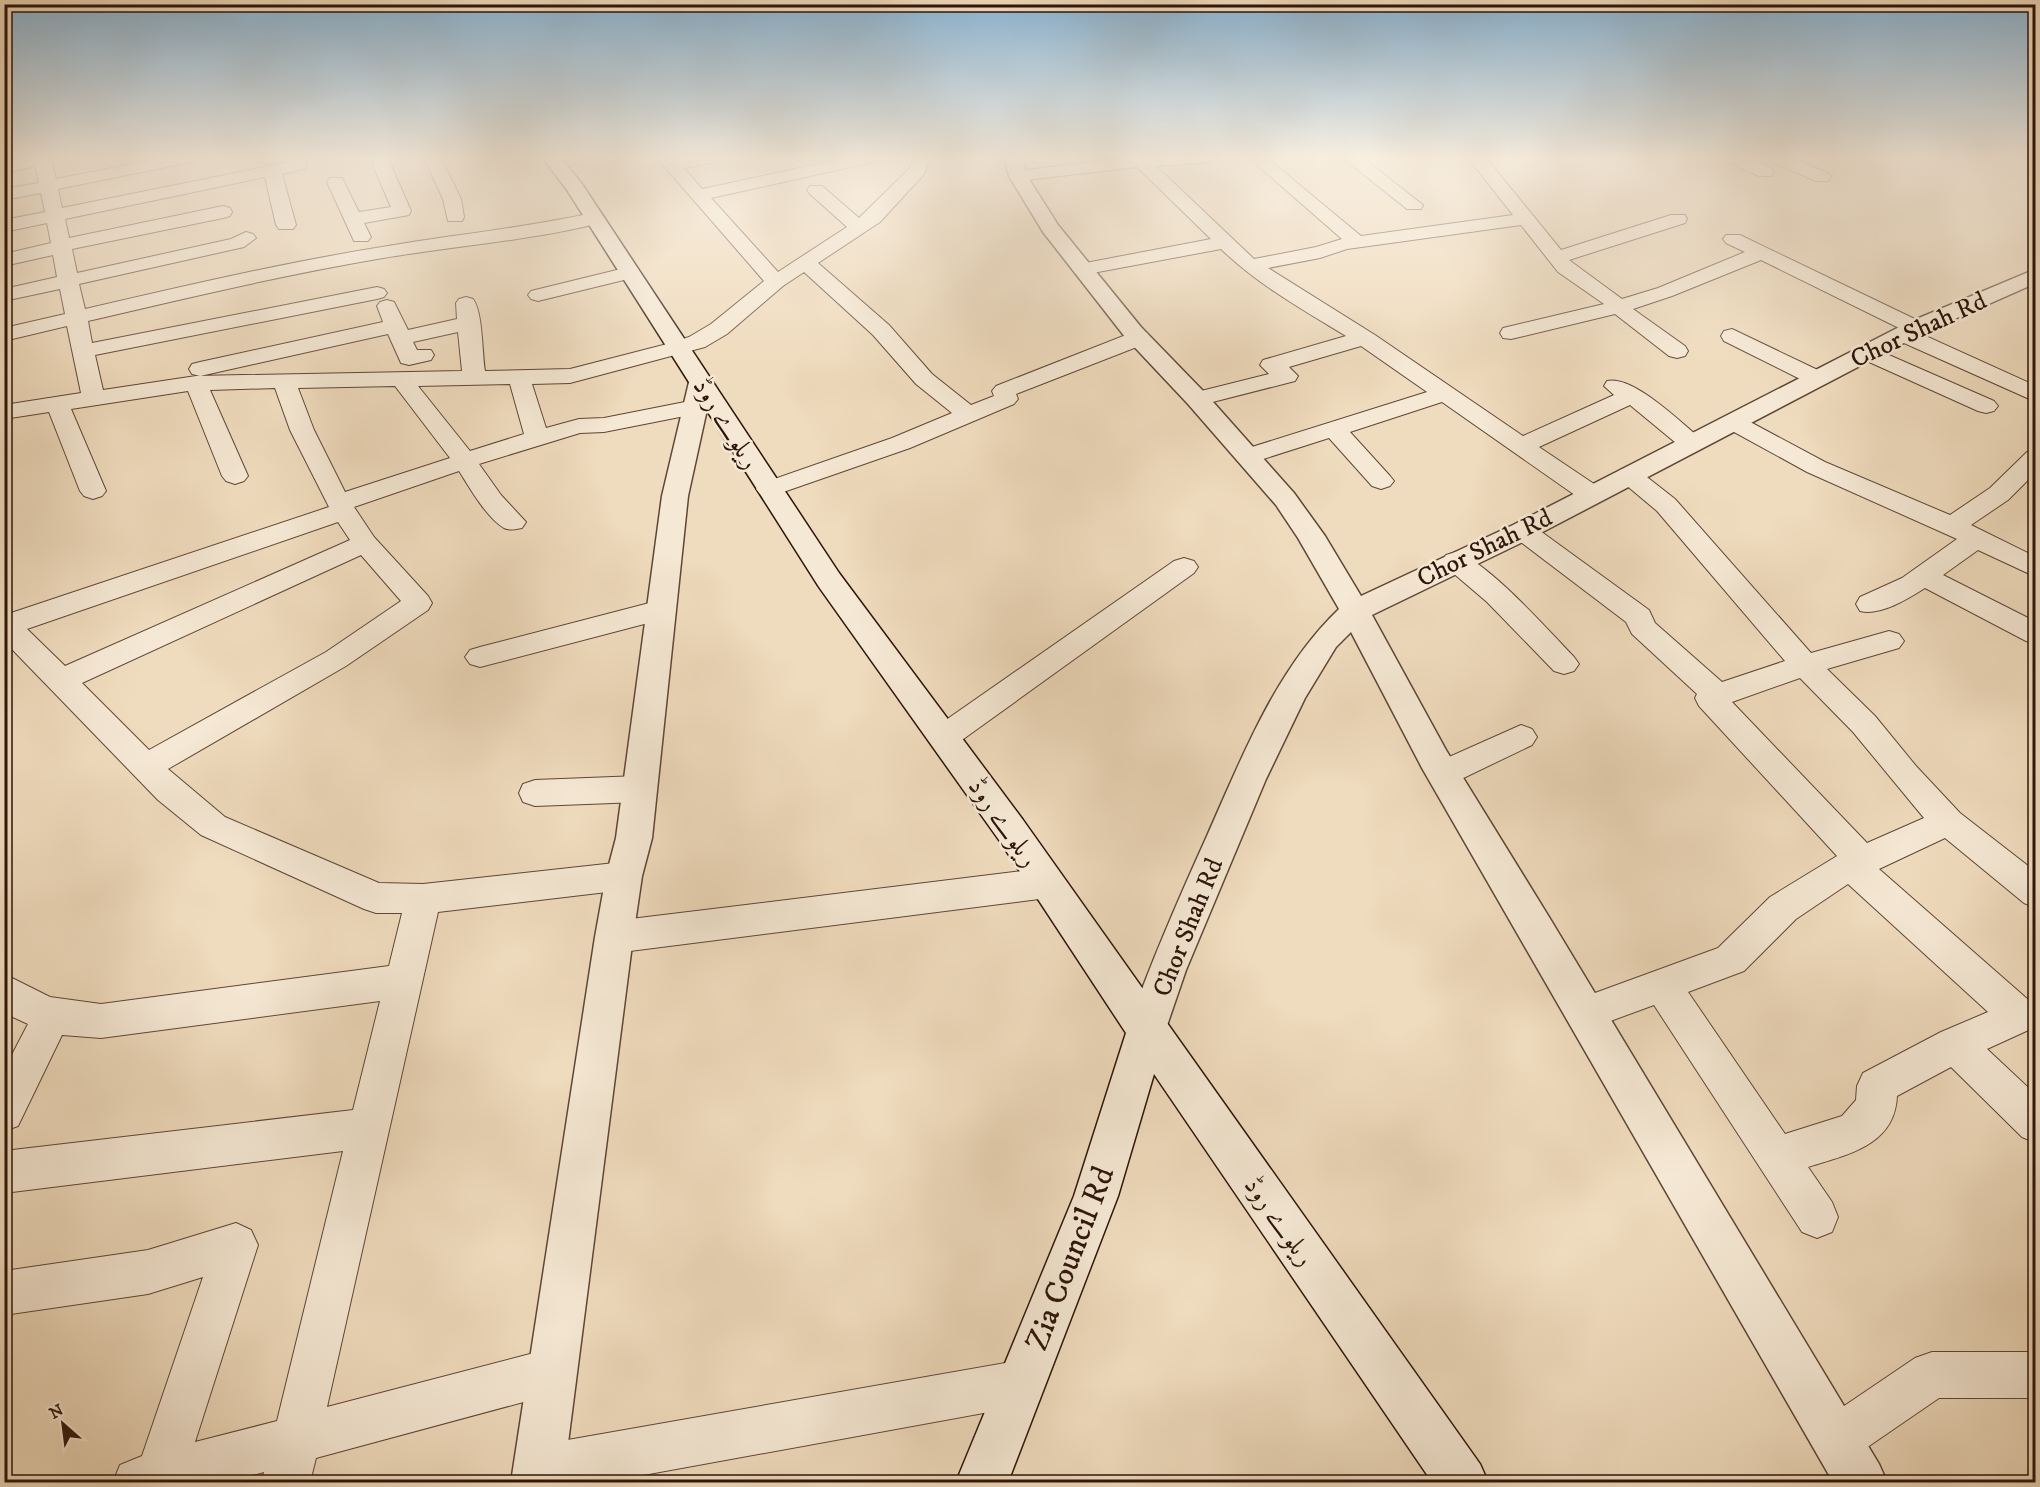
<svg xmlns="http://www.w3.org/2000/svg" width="2040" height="1487" font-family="'IM FELL DW Pica',Amiri,serif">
<rect width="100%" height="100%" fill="#efdbbd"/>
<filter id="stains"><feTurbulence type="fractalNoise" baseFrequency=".00333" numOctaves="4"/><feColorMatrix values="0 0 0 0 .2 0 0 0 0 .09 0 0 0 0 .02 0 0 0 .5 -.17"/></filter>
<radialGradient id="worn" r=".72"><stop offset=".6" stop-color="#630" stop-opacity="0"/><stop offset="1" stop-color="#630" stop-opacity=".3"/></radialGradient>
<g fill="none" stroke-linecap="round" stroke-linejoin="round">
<g stroke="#5e4637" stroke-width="2">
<g id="minor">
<path d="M 4,158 L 14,158 L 14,160 L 26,158 L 54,158 L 52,162 L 56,179 L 162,158 L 195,158 L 192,162 L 186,163 L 58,189 L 62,208 L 289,162 L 289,158 L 306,158 L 307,165 L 304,169 L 282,174 L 296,225 L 293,229 L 279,229 L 276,225 L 265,177 L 65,219 L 69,238 L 223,206 L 230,208 L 232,212 L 230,216 L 223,218 L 72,249 L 77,273 L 231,239 L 246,232 L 253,234 L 256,238 L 244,247 L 79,284 L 85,309 C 184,286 282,263 382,247 C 453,235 523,228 593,213 L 600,215 L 602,219 L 600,223 C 528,241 455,246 383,258 C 283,275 186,298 88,321 L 92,343 L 377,287 L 384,289 L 387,293 L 384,297 L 377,299 L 95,355 L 103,390 L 196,376 L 462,371 L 458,332 L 413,342 L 417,350 L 431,350 L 434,355 L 431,360 L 409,365 L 401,363 L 388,334 L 200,376 L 192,374 L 189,369 L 192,364 L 200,362 L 383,322 L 377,306 L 380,302 L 387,300 L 394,302 L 408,330 L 457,319 L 456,303 L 459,299 L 466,297 L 473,299 C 483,312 482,353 485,371 L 570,369 L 671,343 L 689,337 L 711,324 L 764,281 L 657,158 L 718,158 L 716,162 L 684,168 L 702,189 L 846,158 L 877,158 L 875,162 L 869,163 L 711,198 L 778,272 L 847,227 L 810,194 L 807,190 L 810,186 L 822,186 L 859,218 L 910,168 L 913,158 L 929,158 L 925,173 L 880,222 L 818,263 L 889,325 L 932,374 L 971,405 L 994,396 L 992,391 L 996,386 L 1131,333 L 1139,331 L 1147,333 L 1150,338 L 1147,343 L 1016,394 L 1018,399 L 1014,404 L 910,448 L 769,497 L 760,494 L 756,489 L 760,484 L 892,438 L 952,413 L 916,384 L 873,335 L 804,272 L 783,286 L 727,334 L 705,347 L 570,383 L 532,384 L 546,428 L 579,419 L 604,418 L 695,400 L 703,402 L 707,407 L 703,412 L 695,414 L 604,432 L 580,433 L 479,464 L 501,495 L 526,522 L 522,528 C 516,529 510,531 504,528 C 486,517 470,488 459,471 L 354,507 L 374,537 L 428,596 L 432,603 L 428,610 L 346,666 L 168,769 L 225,817 L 379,883 L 423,884 L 624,862 L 636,866 L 641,876 L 636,886 L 624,890 L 438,912 L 327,1407 L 553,1348 L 569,1355 L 576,1371 L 569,1387 L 553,1394 L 316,1458 L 310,1482 L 262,1482 L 264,1472 L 226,1482 L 113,1482 L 120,1465 L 142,1456 L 203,1277 L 148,1294 L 4,1315 L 4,1271 L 148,1250 L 236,1223 L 251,1230 L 258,1245 L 195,1442 L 277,1421 L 343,1151 L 4,1193 L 4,1151 L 353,1110 L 380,1001 L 101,1038 L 62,1035 L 18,1126 L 4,1131 L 4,1070 L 28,1024 L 4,1013 L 4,974 L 50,997 L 101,1004 L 389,966 L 402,913 L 376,913 L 364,909 L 201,835 L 158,800 L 4,641 L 4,613 L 8,614 L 329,507 L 290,430 L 275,388 L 210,390 L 248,476 L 244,481 L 235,484 L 226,481 L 222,476 L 188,391 L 71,409 L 106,491 L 102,496 L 93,499 L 84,496 L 80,491 L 49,412 L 4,419 L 4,405 L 81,393 L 67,326 L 4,341 L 4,328 L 65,314 L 60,289 L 4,301 L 4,289 L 57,277 L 53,255 L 4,266 L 4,254 L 51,243 L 47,223 L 4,232 L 4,220 L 45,212 L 41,193 L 4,200 L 4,189 L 39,183 L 35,166 L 4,173 ZM 510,384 L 524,434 L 470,451 L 418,386 ZM 395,386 L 450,458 L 345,492 L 314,430 L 298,388 ZM 338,522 L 350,540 L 65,666 L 27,629 ZM 361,555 L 401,601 L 326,652 L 149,750 L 82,683 Z"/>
<path d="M 381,158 L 387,159 L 390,163 L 411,211 L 409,215 L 364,223 L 371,237 L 368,241 L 354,241 L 327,182 L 330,178 L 342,178 L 359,212 L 391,207 L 372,163 L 375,159 Z"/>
<path d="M 424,158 L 441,158 L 461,199 L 464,217 L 462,221 L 448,221 L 443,199 Z"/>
<path d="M 1126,158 L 1212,158 L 1210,162 L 1204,163 L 1156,166 L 1254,259 L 1316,247 L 1342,239 L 1249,158 L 1267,158 L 1361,236 L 1513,215 L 1468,158 L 1486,158 L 1561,250 L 1671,215 L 1685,215 L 1687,219 L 1685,223 L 1569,260 L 1622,299 L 1658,288 L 1745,252 L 1726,243 L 1723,239 L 1726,235 L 1740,235 L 1923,323 L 1926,328 L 1919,333 L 2036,386 L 2036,402 L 1895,339 L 1892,334 L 1899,328 L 1761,260 L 1672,296 L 1633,309 L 1685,346 L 1688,351 L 1685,356 L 1677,358 L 1669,356 L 1615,314 L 1511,339 L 1503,338 L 1500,333 L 1503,328 L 1604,304 L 1558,272 L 1521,225 L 1347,249 L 1320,258 L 1268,268 L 1375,335 L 1523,436 L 1614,395 L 1604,386 L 1607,381 C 1633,375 1679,421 1700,438 L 1703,443 L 1700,448 L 1691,450 L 1682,448 L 1630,405 L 1539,447 L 1600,488 L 1604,494 L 1600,500 L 1591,502 L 1582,500 L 1442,402 L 1350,432 L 1390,476 L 1394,481 L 1390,486 L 1381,489 L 1372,486 L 1329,438 L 1257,461 L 1248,463 L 1239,461 L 1236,456 L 1239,451 L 1427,392 L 1361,346 L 1289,367 L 1298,376 L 1295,381 L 1197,406 L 1189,404 L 1185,399 L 1189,394 L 1269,374 L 1260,365 L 1263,360 L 1346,336 C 1303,310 1257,284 1221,249 L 1082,275 L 1075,273 L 1072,269 L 1075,265 L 1211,239 L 1137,167 L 1018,181 L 1012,180 L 1009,176 L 1012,172 L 1018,171 Z"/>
<path d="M 1343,158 L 1363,158 L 1423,205 L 1421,209 L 1407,209 Z"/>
<path d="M 1724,158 C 1740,157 1763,158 1774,172 L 1771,176 L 1759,176 L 1727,162 Z"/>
<path d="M 1768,158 L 1791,158 L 1828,173 L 1831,177 L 1828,181 L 1816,181 L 1771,162 Z"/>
<path d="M 629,267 L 636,269 L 639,273 L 636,277 L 538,301 L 531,299 L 528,295 L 531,291 Z"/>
<path d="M 1732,329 L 1824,373 L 1827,378 L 1824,383 L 1816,385 L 1808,383 L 1724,341 L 1721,336 L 1724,331 Z"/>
<path d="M 1866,345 L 1994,401 L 1998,406 L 1994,411 L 1986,413 L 1978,411 L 1858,357 L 1855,352 L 1858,347 Z"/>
<path d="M 1733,415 L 1741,417 L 1825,462 L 1950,515 L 1990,488 L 2027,452 L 2036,450 L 2036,472 L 2008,500 L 1971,525 L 2036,557 L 2036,577 L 1978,550 L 1943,575 L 2036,622 L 2036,644 L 2026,641 L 1925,588 C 1908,599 1880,616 1860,611 L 1856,604 L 1860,597 L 1902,578 L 1957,539 L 1807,472 L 1725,427 L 1721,422 L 1725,417 Z"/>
<path d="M 1629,467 L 1638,470 L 1675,499 L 1811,653 L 1889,631 L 1899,634 L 1904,641 L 1899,648 L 1827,669 L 1875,716 L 1916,766 L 1960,813 L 2036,872 L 2036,908 L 2024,903 L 1945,838 L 1879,869 L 2033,1004 L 2036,1008 L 2033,1028 L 1987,1049 L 2036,1095 L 2036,1143 L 2022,1137 L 1951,1067 L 1897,1096 C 1895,1146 1846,1155 1808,1167 L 1832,1202 L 1838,1217 L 1832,1232 L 1817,1238 L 1802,1232 L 1654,1005 L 1586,1030 L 1573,1025 L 1567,1013 L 1573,1001 L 1718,948 L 1770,897 L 1837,856 L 1699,706 L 1695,698 L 1697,694 L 1632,634 L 1626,622 L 1514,537 L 1510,531 L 1514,525 L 1523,523 L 1532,525 L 1649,610 L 1655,623 L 1722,682 L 1785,661 L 1657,511 L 1620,480 L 1616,475 L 1620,470 ZM 1800,678 L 1853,732 L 1924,818 L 1867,843 L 1732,702 ZM 1848,884 L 1988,1012 L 1941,1032 L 1863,1073 L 1857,1086 L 1856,1100 L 1842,1116 L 1785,1134 L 1688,992 L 1744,971 L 1796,919 Z"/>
<path d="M 1456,552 C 1487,561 1549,631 1574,657 L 1579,664 L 1574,671 L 1564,674 L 1554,671 L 1487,602 L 1446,567 L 1442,561 L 1446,555 Z"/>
<path d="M 1184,558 L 1194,561 L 1198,567 L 1194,573 L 955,745 L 944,749 L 933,745 L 928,737 L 933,729 L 1174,561 Z"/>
<path d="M 661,600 L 671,603 L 675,610 L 671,617 L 480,667 L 470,664 L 465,657 L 470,650 L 480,647 Z"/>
<path d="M 1521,725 L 1532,729 L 1537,737 L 1532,745 L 1453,783 L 1442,786 L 1431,783 L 1426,774 L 1431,765 Z"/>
<path d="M 639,776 L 651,780 L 655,789 L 651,798 L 639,802 L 535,806 L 523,802 L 519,793 L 523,784 L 535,780 Z"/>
<path d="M 1047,868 L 1059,873 L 1064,883 L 1059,893 L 1047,898 L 614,953 L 601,948 L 596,937 L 601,926 L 614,921 Z"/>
<path d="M 1932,1352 L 2036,1352 L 2036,1398 L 1939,1398 L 1853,1457 L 1836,1464 L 1819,1457 L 1812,1440 L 1819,1423 L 1915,1358 Z"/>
<path d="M 1022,1360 L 1039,1366 L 1045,1383 L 1039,1400 L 1022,1406 L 605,1482 L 520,1482 L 514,1470 L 522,1453 L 539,1445 Z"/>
</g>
</g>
<g stroke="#5e4637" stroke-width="3">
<g id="tertiary">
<path d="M 1004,158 L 1022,158 L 1027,176 L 1058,225 L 1141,327 L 1206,394 L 1294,493 L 1325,536 L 1361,596 L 1513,525 L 1907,323 L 2036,269 L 2036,283 L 1923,333 L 1533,537 L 1372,615 L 1446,750 L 1549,917 L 1879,1464 L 1887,1482 L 1833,1482 L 1422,768 L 1351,632 L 1336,647 L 1305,698 L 1266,779 L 1186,970 L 1161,1043 L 1147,1049 L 1133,1043 L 1127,1030 C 1150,964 1178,900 1207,836 C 1242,757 1276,669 1339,609 L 1298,538 L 1276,505 L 1188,404 L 1125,337 L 1043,232 L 1009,176 Z"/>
<path d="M 701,375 L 709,377 L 713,382 L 688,496 L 652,838 L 642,876 L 633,937 L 563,1482 L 511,1482 L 595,937 L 606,876 L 616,838 L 662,496 L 689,382 L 693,377 Z"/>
</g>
</g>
<g stroke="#2d150a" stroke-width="3">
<path id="secondary" d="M 543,158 L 561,158 L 582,184 L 839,573 L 1023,820 L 1480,1464 L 1488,1482 L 1432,1482 L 1154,1074 L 1118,1196 L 1008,1482 L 956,1482 L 1074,1196 L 1126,1033 L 999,840 L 819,587 L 567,190 Z"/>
</g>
<use href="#minor" fill="#f5e8d4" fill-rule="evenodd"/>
<use href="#tertiary" fill="#f5e8d4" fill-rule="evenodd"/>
<use href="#secondary" fill="#f5e8d4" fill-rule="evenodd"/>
</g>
<linearGradient id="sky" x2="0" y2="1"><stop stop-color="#8bb6d6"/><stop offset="0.43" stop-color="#f8efe1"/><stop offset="1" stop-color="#f8efe1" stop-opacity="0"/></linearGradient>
<rect width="2040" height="366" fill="url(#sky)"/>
<g text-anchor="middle" stroke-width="5" stroke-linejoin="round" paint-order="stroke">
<g font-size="26" fill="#2d150a" stroke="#f5e8d4">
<text transform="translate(1918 329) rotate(-25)" y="9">Chor Shah Rd</text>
<text transform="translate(727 423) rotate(58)" y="9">ریلوے روڈ</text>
<text transform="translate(1484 547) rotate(-26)" y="9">Chor Shah Rd</text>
<text transform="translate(1004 822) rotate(55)" y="9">ریلوے روڈ</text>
<text transform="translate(1187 927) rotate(-68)" y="9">Chor Shah Rd</text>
<text transform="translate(1280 1221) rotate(55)" y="9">ریلوے روڈ</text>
</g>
<g font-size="32" fill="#2d150a" stroke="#f5e8d4">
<text transform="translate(1069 1258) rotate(-69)" y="11">Zia Council Rd</text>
</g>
</g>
<rect width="2040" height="1487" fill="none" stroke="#efdbbd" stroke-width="24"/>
<rect x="6" y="6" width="2028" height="1475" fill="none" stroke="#2d150a" stroke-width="3"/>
<rect x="12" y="12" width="2016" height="1463" fill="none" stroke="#2d150a" stroke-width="1.5"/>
<g transform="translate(63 1424) rotate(332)" stroke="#f5e8d4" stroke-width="4.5" paint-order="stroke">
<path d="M0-4.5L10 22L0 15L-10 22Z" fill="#2d150a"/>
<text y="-9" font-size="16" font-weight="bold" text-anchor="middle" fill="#2d150a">N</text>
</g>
<rect width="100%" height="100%" filter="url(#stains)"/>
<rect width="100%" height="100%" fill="url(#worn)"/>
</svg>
